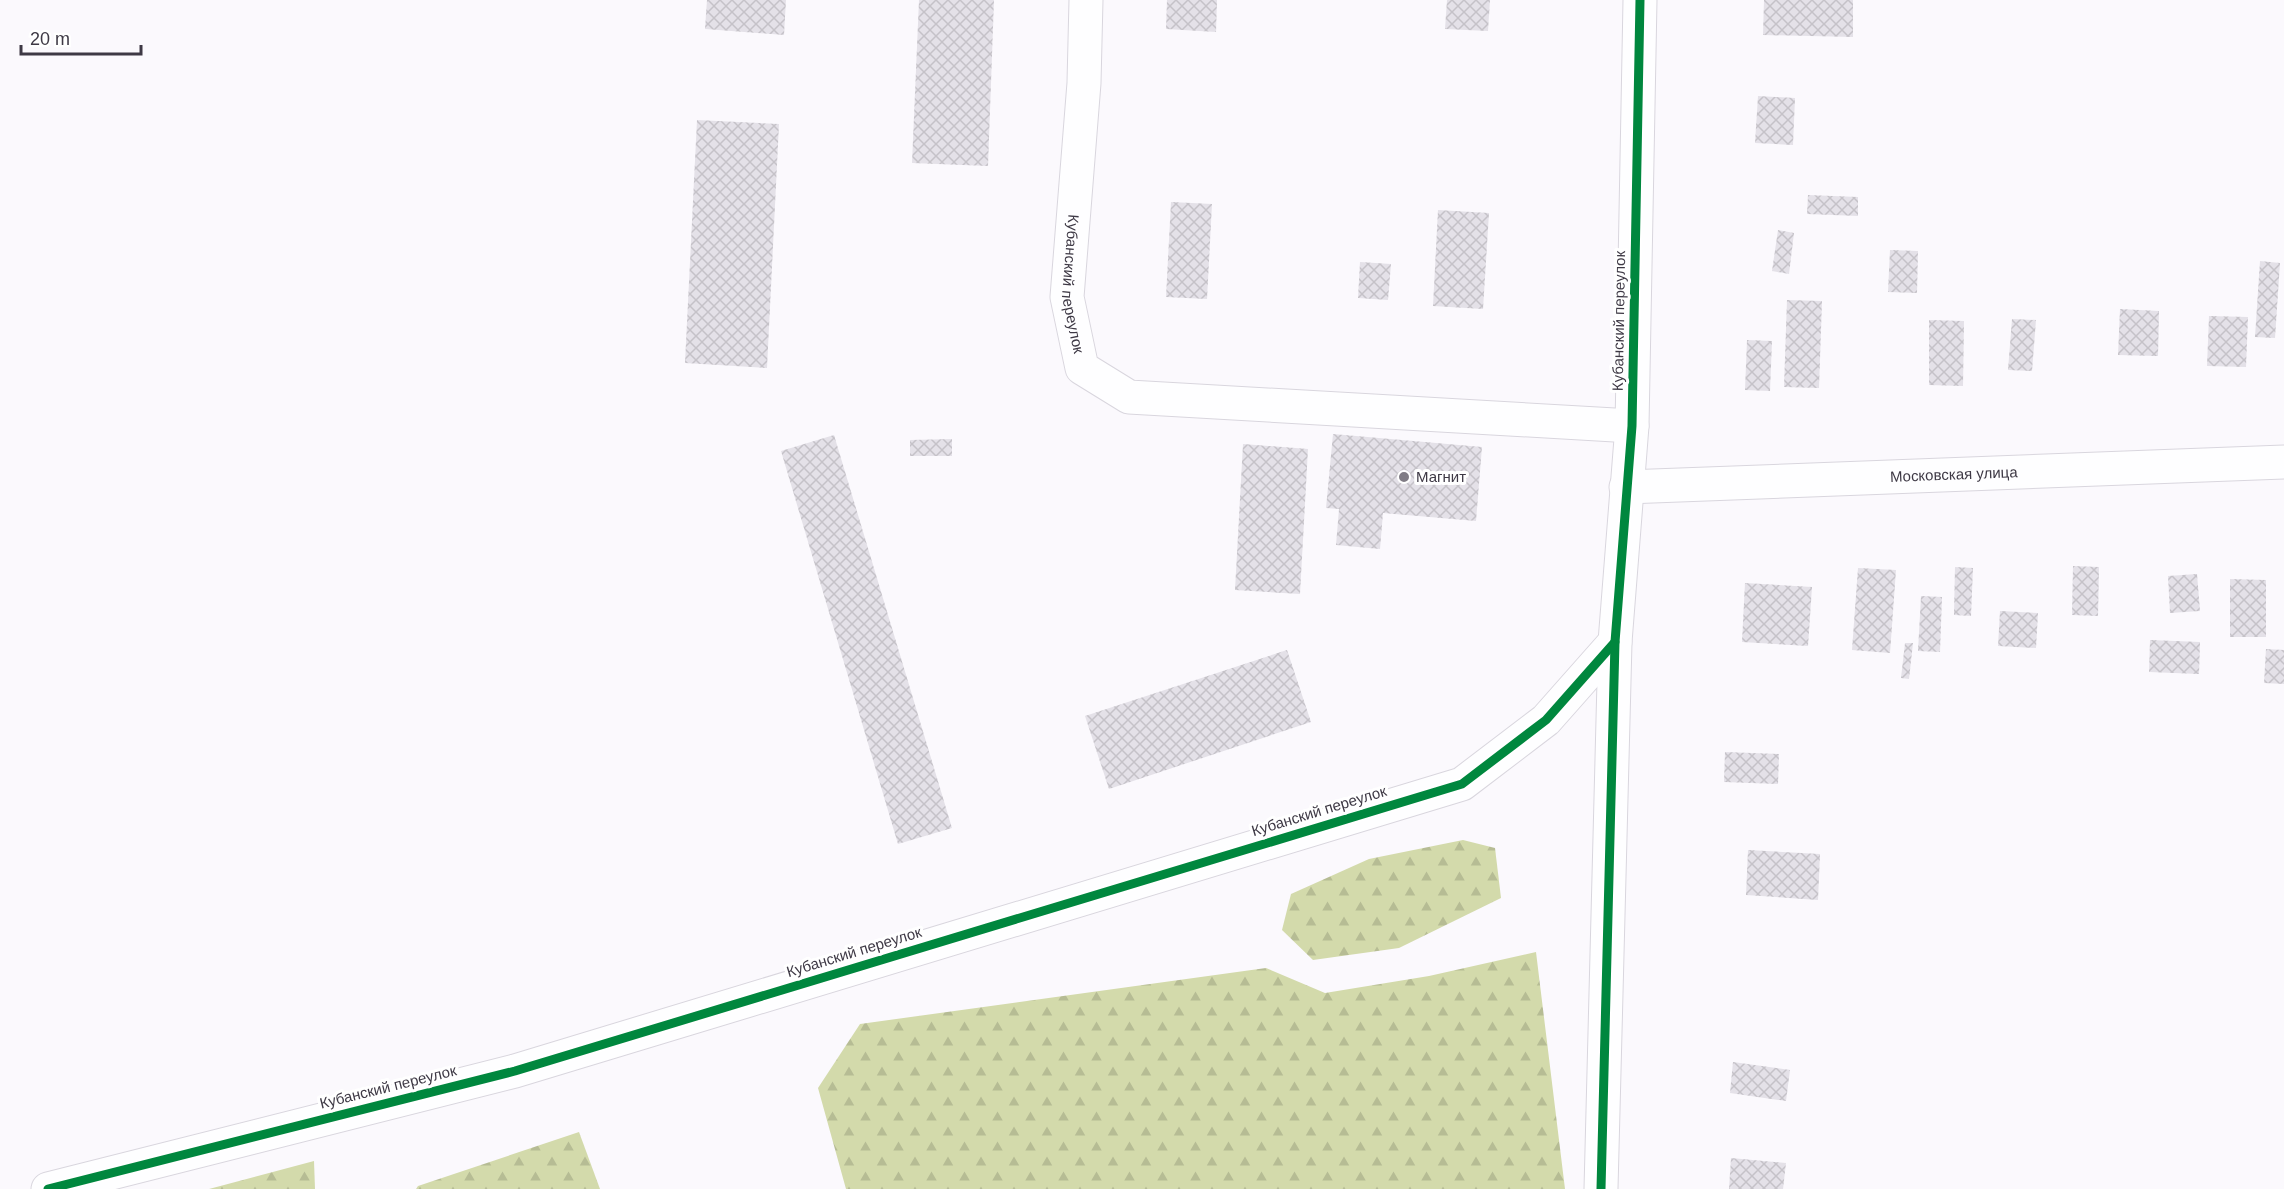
<svg xmlns="http://www.w3.org/2000/svg" width="2284" height="1189" font-family="Arial,sans-serif">
<defs>
<pattern id="forest-firs" width="22" height="20" patternUnits="userSpaceOnUse" patternTransform="scale(1.5)"><rect width="22" height="20" fill="#d3daab"/><path d="M5 1l3.5 6h-7zM16 11l3.5 6h-7z" fill="#b6bc94"/></pattern>
<pattern id="building-cross-hatch" width="8" height="8" patternUnits="userSpaceOnUse" patternTransform="scale(1.5)"><rect width="8" height="8" fill="#e4e1e8"/><path d="M0 0l8 8M0 8l8-8" fill="none" stroke="#c5c2c8"/></pattern>
</defs>
<rect width="100%" height="100%" fill="#fbf9fd"/>
<g fill="url(#forest-firs)">
<path d="M 1463,840 L 1495,848 L 1501,898 L 1399,948 L 1313,960 L 1282,930 L 1291,894 L 1369,859 Z"/>
<path d="M 1536,952 L 1565,1189 L 846,1189 L 818,1088 L 860,1024 L 1266,968 L 1325,993 L 1429,976 Z"/>
<path d="M 579,1132 L 600,1189 L 416,1189 L 418,1186 Z"/>
<path d="M 314,1161 L 315,1189 L 209,1189 Z"/>
</g>
<g fill="url(#building-cross-hatch)">
<path d="M 707,0 L 786,0 L 784,35 L 705,29 Z"/>
<path d="M 919,0 L 994,0 L 988,166 L 912,163 Z"/>
<path d="M 1167,0 L 1217,0 L 1216,32 L 1166,29 Z"/>
<path d="M 1447,0 L 1490,0 L 1488,31 L 1445,29 Z"/>
<path d="M 1764,0 L 1853,0 L 1853,37 L 1763,35 Z"/>
<path d="M 1758,96 L 1795,98 L 1793,145 L 1755,143 Z"/>
<path d="M 697,120 L 779,124 L 767,368 L 685,363 Z"/>
<path d="M 1808,195 L 1858,197 L 1858,216 L 1807,214 Z"/>
<path d="M 1171,202 L 1212,204 L 1207,299 L 1166,297 Z"/>
<path d="M 1438,210 L 1489,213 L 1483,309 L 1433,306 Z"/>
<path d="M 1778,230 L 1794,233 L 1789,274 L 1772,271 Z"/>
<path d="M 1890,250 L 1918,251 L 1917,293 L 1888,292 Z"/>
<path d="M 2260,261 L 2280,263 L 2275,338 L 2255,337 Z"/>
<path d="M 1360,262 L 1391,264 L 1388,300 L 1358,298 Z"/>
<path d="M 1787,300 L 1822,301 L 1819,388 L 1784,387 Z"/>
<path d="M 2120,309 L 2159,311 L 2158,356 L 2118,355 Z"/>
<path d="M 2209,316 L 2248,317 L 2246,367 L 2207,366 Z"/>
<path d="M 2012,319 L 2036,320 L 2032,371 L 2008,370 Z"/>
<path d="M 1929,320 L 1964,321 L 1963,386 L 1929,385 Z"/>
<path d="M 1747,340 L 1772,341 L 1770,391 L 1745,390 Z"/>
<path d="M 1333,434 L 1482,447 L 1476,521 L 1383,513 L 1380,549 L 1336,545 L 1339,509 L 1326,508 Z"/>
<path d="M 834,435 L 952,828 L 898,844 L 781,451 Z"/>
<path d="M 952,439 L 952,456 L 910,456 L 910,440 Z"/>
<path d="M 1243,444 L 1308,449 L 1300,594 L 1235,590 Z"/>
<path d="M 2073,566 L 2099,567 L 2098,616 L 2072,615 Z"/>
<path d="M 1955,567 L 1973,568 L 1971,616 L 1954,615 Z"/>
<path d="M 1858,568 L 1896,570 L 1890,653 L 1852,650 Z"/>
<path d="M 2197,574 L 2200,611 L 2170,613 L 2168,576 Z"/>
<path d="M 2230,579 L 2266,580 L 2266,637 L 2230,637 Z"/>
<path d="M 1745,583 L 1812,587 L 1808,646 L 1742,642 Z"/>
<path d="M 1921,596 L 1942,597 L 1940,652 L 1918,651 Z"/>
<path d="M 2000,611 L 2038,613 L 2036,648 L 1998,646 Z"/>
<path d="M 2150,640 L 2200,642 L 2199,674 L 2149,672 Z"/>
<path d="M 1905,643 L 1913,643 L 1909,679 L 1901,678 Z"/>
<path d="M 2266,649 L 2284,650 L 2284,684 L 2264,683 Z"/>
<path d="M 1287,650 L 1311,722 L 1109,789 L 1085,716 Z"/>
<path d="M 1725,752 L 1779,754 L 1778,784 L 1724,782 Z"/>
<path d="M 1748,850 L 1820,854 L 1818,900 L 1746,895 Z"/>
<path d="M 1733,1062 L 1790,1070 L 1786,1101 L 1730,1093 Z"/>
<path d="M 1731,1158 L 1786,1163 L 1783,1189 L 1729,1189 Z"/>
</g>
<g fill="none" stroke-linecap="round" stroke-linejoin="round">
<g stroke="#d9d6de" stroke-width="35">
<g id="minor">
<path id="s1" d="M 1086,0 L 1084,83 L 1067,297 L 1082,368 L 1129,397 L 1632,426"/>
<path id="s2" d="M 1626,487 L 2284,462"/>
<path d="M 48,1189 L 515,1071 L 1462,784 L 1546,720 L 1615,642"/>
<path d="M 1601,1189 L 1615,642 L 1632,426 L 1640,0"/>
</g>
</g>
<use href="#minor" stroke="#fefeff" stroke-width="33"/>
<g stroke="#fff" stroke-width="13">
<g id="cycleway">
<path d="M 48,1189 L 515,1071 L 1462,784 L 1546,720 L 1615,642"/>
<path d="M 1601,1189 L 1615,642 L 1632,426 L 1640,0"/>
</g>
</g>
<use href="#cycleway" stroke="#00873e" stroke-width="9"/>
</g>
<circle fill="#807c85" stroke="#fff" stroke-width="2" cx="1404" cy="477" r="6"/>
<g text-anchor="middle" stroke-width="6" stroke-linejoin="round" paint-order="stroke">
<g font-size="15" fill="#3e3945" stroke="#fff">
<text dy="5" stroke="none"><textPath href="#s1" startOffset="285">Кубанский переулок</textPath></text>
<text transform="translate(1619 321) rotate(-89)" y="5">Кубанский переулок</text>
<text dy="5" stroke="none"><textPath href="#s2" startOffset="328">Московская улица</textPath></text>
<text transform="translate(1319 811) rotate(-17)" y="5">Кубанский переулок</text>
<text transform="translate(854 952) rotate(-17)" y="5">Кубанский переулок</text>
<text transform="translate(388 1087) rotate(-14)" y="5">Кубанский переулок</text>
</g>
<g font-size="15" fill="#3e3945" stroke="#fff" text-anchor="start">
<text x="1416" y="482">Магнит</text>
</g>
</g>
<path d="M21 45v9h120v-9" fill="none" stroke="#3e3945" stroke-width="3"/>
<text x="30" y="45" font-size="18" fill="#3e3945" stroke="#ffffff" stroke-width="4.5" paint-order="stroke">20 m</text>
</svg>
